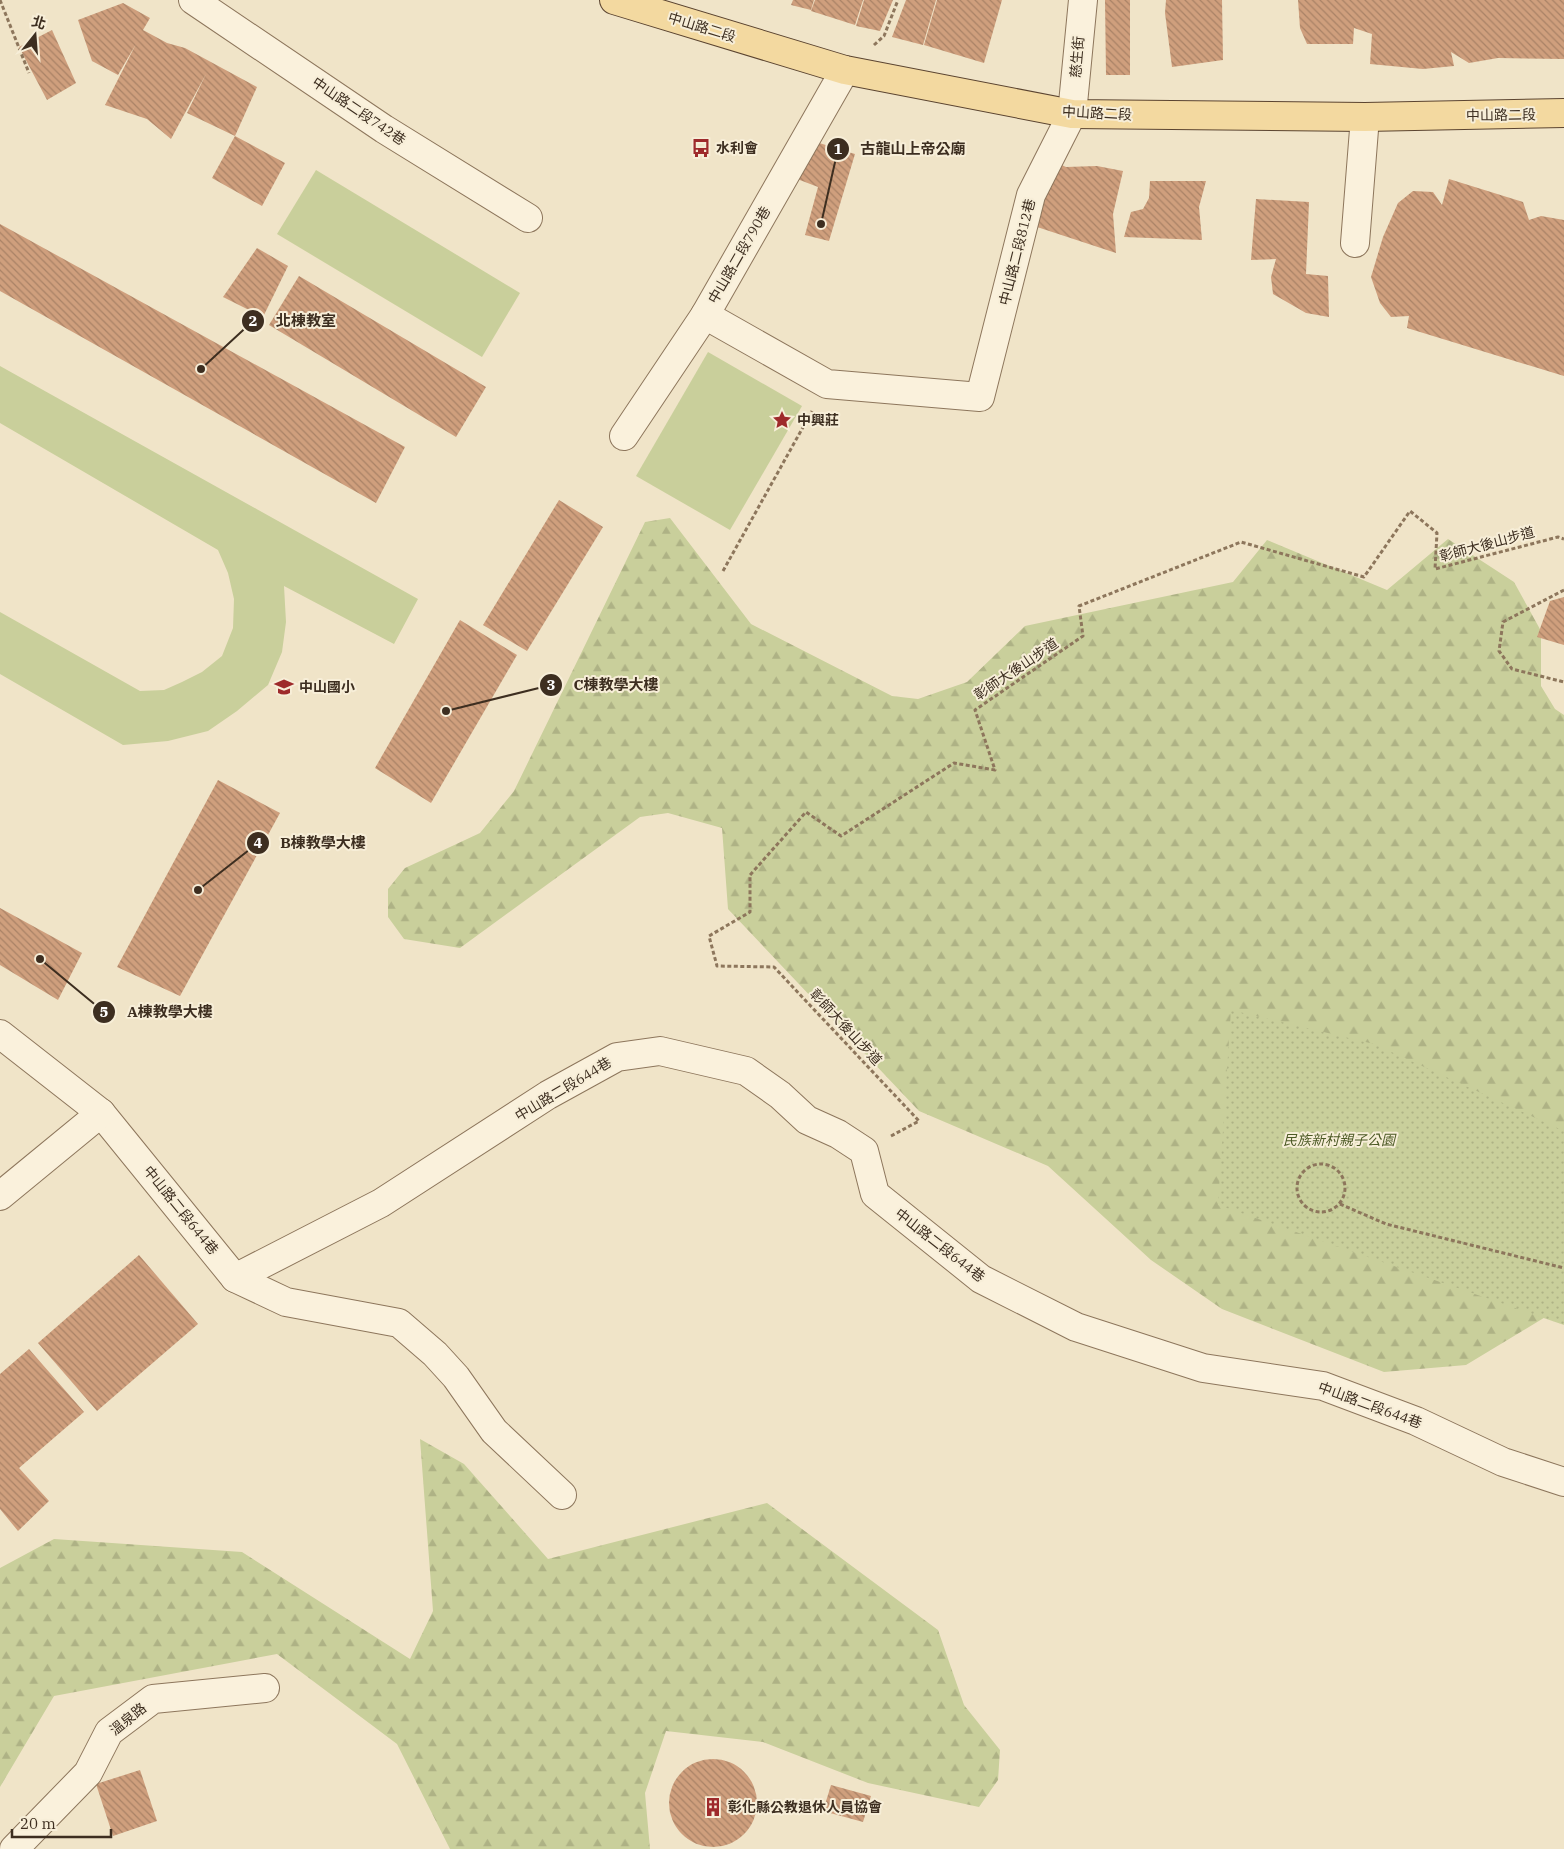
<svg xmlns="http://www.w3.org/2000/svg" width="1564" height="1849" font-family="'IBM Plex Serif','Noto Sans TC',serif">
<defs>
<pattern id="forest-firs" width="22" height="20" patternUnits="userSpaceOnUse" patternTransform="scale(1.25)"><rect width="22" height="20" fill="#c9cf9b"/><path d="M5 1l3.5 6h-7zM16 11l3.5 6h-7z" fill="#aeb285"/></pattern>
<pattern id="park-dots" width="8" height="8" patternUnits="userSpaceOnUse" patternTransform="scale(1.25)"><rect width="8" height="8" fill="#c9cf9b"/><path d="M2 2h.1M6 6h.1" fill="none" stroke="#aeb285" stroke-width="1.8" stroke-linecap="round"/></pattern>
<pattern id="building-back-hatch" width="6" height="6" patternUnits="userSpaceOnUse" patternTransform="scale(1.25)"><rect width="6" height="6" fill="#cf9f7d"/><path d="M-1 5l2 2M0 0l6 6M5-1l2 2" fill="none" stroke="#a98266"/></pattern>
</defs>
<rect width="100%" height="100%" fill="#f0e4c8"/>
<g fill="#c9cf9b">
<path d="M 316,170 L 520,293 L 482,357 L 277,234 Z"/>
<path d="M 708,352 L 802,406 L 730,530 L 636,476 Z"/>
<path d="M 0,366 L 418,599 L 394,644 L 284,586 L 286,622 L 282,652 L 268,685 L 237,711 L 208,731 L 168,741 L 123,745 L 0,674 L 0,612 L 140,691 L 164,690 L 182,682 L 202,672 L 222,656 L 233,628 L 234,599 L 228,573 L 218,550 L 0,423 Z"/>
</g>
<g fill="url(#forest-firs)">
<path d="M 670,518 L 751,624 L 892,696 L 918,699 L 967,682 L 1025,626 L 1233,582 L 1267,540 L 1387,590 L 1448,539 L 1514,582 L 1541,631 L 1541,686 L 1555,709 L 1564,715 L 1564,1215 L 1552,1313 L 1466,1365 L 1384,1372 L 1222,1309 L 1151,1260 L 1048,1166 L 919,1111 L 728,909 L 722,828 L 668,813 L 640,817 L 460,948 L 404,939 L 388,917 L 388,889 L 405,868 L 480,833 L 514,791 L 645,522 Z"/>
<path d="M 420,1439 L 464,1464 L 548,1559 L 767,1503 L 938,1630 L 964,1705 L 1000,1750 L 998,1780 L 979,1807 L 868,1783 L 763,1742 L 666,1731 L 645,1793 L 650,1849 L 450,1849 L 397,1744 L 277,1654 L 54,1696 L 0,1787 L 0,1568 L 54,1539 L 242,1552 L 410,1659 L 433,1611 Z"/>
</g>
<path fill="url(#park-dots)" d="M 1231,1010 L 1374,1044 L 1564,1131 L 1564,1325 L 1218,1205 Z"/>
<g fill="url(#building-back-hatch)">
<path d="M 793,0 L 814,0 L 811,10 L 791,5 Z"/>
<path d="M 815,0 L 863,0 L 855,25 L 811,11 Z"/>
<path d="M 864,0 L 893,0 L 880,31 L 856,26 Z"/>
<path d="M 906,0 L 936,0 L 923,45 L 892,37 Z"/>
<path d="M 937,0 L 1002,0 L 984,63 L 924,45 Z"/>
<path d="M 1105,0 L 1130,0 L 1130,75 L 1106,75 Z"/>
<path d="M 1166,0 L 1222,0 L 1223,60 L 1172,67 L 1165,13 Z"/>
<path d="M 1298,0 L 1564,0 L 1564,59 L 1498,58 L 1469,63 L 1451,52 L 1454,66 L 1423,69 L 1370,64 L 1372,34 L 1354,28 L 1353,44 L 1307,44 L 1300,28 Z"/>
<path d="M 123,3 L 150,18 L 143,30 L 167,43 L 185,48 L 257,87 L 235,136 L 187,113 L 206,74 L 171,139 L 147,119 L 105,105 L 136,44 L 118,75 L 92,61 L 78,20 Z"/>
<path d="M 52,30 L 76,83 L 47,100 L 19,47 Z"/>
<path d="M 235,136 L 285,163 L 262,206 L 212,178 Z"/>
<path d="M 816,142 L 855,154 L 829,241 L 805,235 L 818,187 L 792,177 Z"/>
<path d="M 1051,160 L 1066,167 L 1097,166 L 1123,171 L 1113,214 L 1116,253 L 1031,225 Z"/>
<path d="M 1449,179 L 1523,202 L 1529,220 L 1541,216 L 1564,220 L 1564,376 L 1407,328 L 1409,316 L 1391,317 L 1380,303 L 1371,277 L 1383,237 L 1398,203 L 1413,191 L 1433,192 L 1442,205 Z"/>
<path d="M 1150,181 L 1206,181 L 1199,207 L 1202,240 L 1124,237 L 1131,212 L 1143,209 L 1149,198 Z"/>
<path d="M 1256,199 L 1309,202 L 1306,274 L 1328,276 L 1329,317 L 1306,313 L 1273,294 L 1271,277 L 1276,259 L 1251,260 Z"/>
<path d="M 0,224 L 405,447 L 376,503 L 0,291 Z"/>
<path d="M 257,248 L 288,266 L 263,317 L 223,297 Z"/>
<path d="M 299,276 L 486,387 L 456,437 L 269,325 Z"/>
<path d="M 559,500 L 603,527 L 527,651 L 483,625 Z"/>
<path d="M 1564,597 L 1564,645 L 1537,637 L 1550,601 Z"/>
<path d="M 460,620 L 517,655 L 431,803 L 375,768 Z"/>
<path d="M 218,780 L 280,813 L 180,996 L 117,967 Z"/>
<path d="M 0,908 L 82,953 L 58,1000 L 0,965 Z"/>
<path d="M 139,1255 L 198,1324 L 97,1411 L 38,1343 Z"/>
<path d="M 29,1349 L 84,1412 L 19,1468 L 49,1501 L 18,1531 L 0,1509 L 0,1374 Z"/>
<circle cx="713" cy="1803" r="44"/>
<path d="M 140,1770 L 157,1821 L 113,1836 L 96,1784 Z"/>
<path d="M 831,1785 L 871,1796 L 863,1822 L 823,1811 Z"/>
</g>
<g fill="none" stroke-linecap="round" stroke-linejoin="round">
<g stroke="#8d765c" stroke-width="30">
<g id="minor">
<path d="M 193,0 L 384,129 L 528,218"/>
<path d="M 1355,243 L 1365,117"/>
<path d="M 705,315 L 827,384 L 980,397 L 1031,195 L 1072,114 L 1083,0"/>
<path d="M 624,436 L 705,315 L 845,70"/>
<path d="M 0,1034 L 101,1113 L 235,1278 L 286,1302 L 399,1323 L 435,1354 L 456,1377 L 494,1431 L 562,1495"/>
<path d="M 0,1196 L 101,1113"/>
<path d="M 235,1278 L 381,1203 L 548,1095 L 617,1057 L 660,1051 L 746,1071 L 780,1095 L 807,1120 L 838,1134 L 864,1151 L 875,1194 L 981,1279 L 1076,1327 L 1203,1368 L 1323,1386 L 1416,1421 L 1503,1462 L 1564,1482"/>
<path d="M 14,1849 L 88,1773 L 109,1732 L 153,1699 L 265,1688"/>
</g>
</g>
<g stroke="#5b4430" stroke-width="30">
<path id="major" d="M 614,0 L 845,70 L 1072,114 L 1365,117 L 1564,113"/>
</g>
<g stroke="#8d765c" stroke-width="3" stroke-dasharray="4 2.5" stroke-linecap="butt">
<path d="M 0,0 L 29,73"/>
<path d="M 874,45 L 884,36 L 898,0"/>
<path d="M 723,571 L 812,411"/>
<path d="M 1564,590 L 1503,622 L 1499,651 L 1512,669 L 1564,682"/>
<path d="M 891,1136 L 919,1121 L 774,967 L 717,966 L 709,936 L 750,912 L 750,875 L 806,812 L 841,836 L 954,763 L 995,770 L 975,710 L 1083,636 L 1079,606 L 1241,542 L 1364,577 L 1410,511 L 1437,533 L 1435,569 L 1558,537 L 1564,539"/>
<circle cx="1321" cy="1188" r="24"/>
<path d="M 1340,1204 L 1386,1224 L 1564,1268"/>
</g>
<use href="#minor" stroke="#faf1dc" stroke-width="28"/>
<use href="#major" stroke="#f3d9a0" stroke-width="28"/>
</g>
<defs>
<g id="bus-bare" transform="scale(1.5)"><path d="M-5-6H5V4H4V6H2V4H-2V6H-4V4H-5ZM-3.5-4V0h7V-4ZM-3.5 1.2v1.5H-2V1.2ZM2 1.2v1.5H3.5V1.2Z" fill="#9e2a2b" stroke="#f7eed8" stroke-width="2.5" paint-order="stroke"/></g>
<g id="sight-bare" transform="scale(1.5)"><path d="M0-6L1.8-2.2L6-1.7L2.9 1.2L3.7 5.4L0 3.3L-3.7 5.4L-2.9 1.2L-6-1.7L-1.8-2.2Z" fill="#9e2a2b" stroke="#f7eed8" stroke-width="2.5" paint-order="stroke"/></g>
<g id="school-bare" transform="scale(1.5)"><path d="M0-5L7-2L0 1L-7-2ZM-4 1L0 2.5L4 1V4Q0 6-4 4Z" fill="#9e2a2b" stroke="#f7eed8" stroke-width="2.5" paint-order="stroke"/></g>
<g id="building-bare" transform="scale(1.5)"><path d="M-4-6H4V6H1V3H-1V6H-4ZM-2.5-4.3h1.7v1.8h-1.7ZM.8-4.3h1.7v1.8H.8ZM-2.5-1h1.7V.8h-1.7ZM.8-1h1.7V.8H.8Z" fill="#9e2a2b" stroke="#f7eed8" stroke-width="2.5" paint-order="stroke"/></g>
</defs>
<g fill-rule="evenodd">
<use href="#bus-bare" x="701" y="148"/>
<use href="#sight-bare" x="782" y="420"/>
<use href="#school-bare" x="284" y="687"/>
<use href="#building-bare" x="713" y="1807"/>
</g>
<g text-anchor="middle" stroke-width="4" stroke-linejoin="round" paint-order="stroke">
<g font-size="14" fill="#3d2e20" stroke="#f7eed8">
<text transform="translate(702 27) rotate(17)" y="5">中山路二段</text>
<text transform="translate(1077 57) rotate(-85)" y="5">慈生街</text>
<text transform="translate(359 111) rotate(34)" y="5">中山路二段742巷</text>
<text transform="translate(1097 113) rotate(3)" y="5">中山路二段</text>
<text transform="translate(1501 115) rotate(-1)" y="5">中山路二段</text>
<text transform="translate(1017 252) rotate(-76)" y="5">中山路二段812巷</text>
<text transform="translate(739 255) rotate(-60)" y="5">中山路二段790巷</text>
<text transform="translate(1487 544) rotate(-15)" y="5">彰師大後山步道</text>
<text transform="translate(1016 669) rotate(-34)" y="5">彰師大後山步道</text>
<text transform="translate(846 1027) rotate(47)" y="5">彰師大後山步道</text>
<text transform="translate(563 1089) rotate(-31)" y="5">中山路二段644巷</text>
<text transform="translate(181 1210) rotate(51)" y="5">中山路二段644巷</text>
<text transform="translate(940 1245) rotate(38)" y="5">中山路二段644巷</text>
<text transform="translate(1370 1405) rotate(20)" y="5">中山路二段644巷</text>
<text transform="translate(128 1719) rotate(-39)" y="5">溫泉路</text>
</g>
<g font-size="14" font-weight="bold" fill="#3d2e20" stroke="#f7eed8" text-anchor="start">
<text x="716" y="153">水利會</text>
<text x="797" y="425">中興莊</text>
<text x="299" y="692">中山國小</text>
<text x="728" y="1812">彰化縣公教退休人員協會</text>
</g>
<g font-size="14" font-style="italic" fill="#4d5a26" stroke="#f7eed8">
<text x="1339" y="1145">民族新村親子公園</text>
</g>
</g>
<path fill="none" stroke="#3d2e20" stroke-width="2" d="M821 224L838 149M201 369L253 321M446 711L551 685M198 890L258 843M40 959L104 1012"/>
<g fill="#3d2e20" stroke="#f7eed8" stroke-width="2">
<circle cx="821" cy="224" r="5"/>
<circle cx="201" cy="369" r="5"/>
<circle cx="446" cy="711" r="5"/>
<circle cx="198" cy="890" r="5"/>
<circle cx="40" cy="959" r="5"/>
<circle cx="838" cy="149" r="12"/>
<circle cx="253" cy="321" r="12"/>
<circle cx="551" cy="685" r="12"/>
<circle cx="258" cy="843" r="12"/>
<circle cx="104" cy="1012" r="12"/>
</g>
<g font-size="15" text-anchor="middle" font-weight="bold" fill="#fff">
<text x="838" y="154">1</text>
<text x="253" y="326">2</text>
<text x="551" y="690">3</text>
<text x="258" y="848">4</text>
<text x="104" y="1017">5</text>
</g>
<g font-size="15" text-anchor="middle" font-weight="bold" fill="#3d2e20" stroke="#f7eed8" stroke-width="4" stroke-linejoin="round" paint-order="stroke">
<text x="913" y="154">古龍山上帝公廟</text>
<text x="306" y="326">北棟教室</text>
<text x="616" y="690">C棟教學大樓</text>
<text x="323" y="848">B棟教學大樓</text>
<text x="170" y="1017">A棟教學大樓</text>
</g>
<g transform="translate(35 35) rotate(17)" stroke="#f7eed8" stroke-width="4" paint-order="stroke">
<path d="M0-4L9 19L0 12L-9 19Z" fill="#3d2e20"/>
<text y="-8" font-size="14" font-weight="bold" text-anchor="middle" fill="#3d2e20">北</text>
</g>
<path d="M12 1829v8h99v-8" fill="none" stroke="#3d2e20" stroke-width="2.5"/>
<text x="20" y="1829" font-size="15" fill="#3d2e20" stroke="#f7eed8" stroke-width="4" paint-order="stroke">20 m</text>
</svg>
